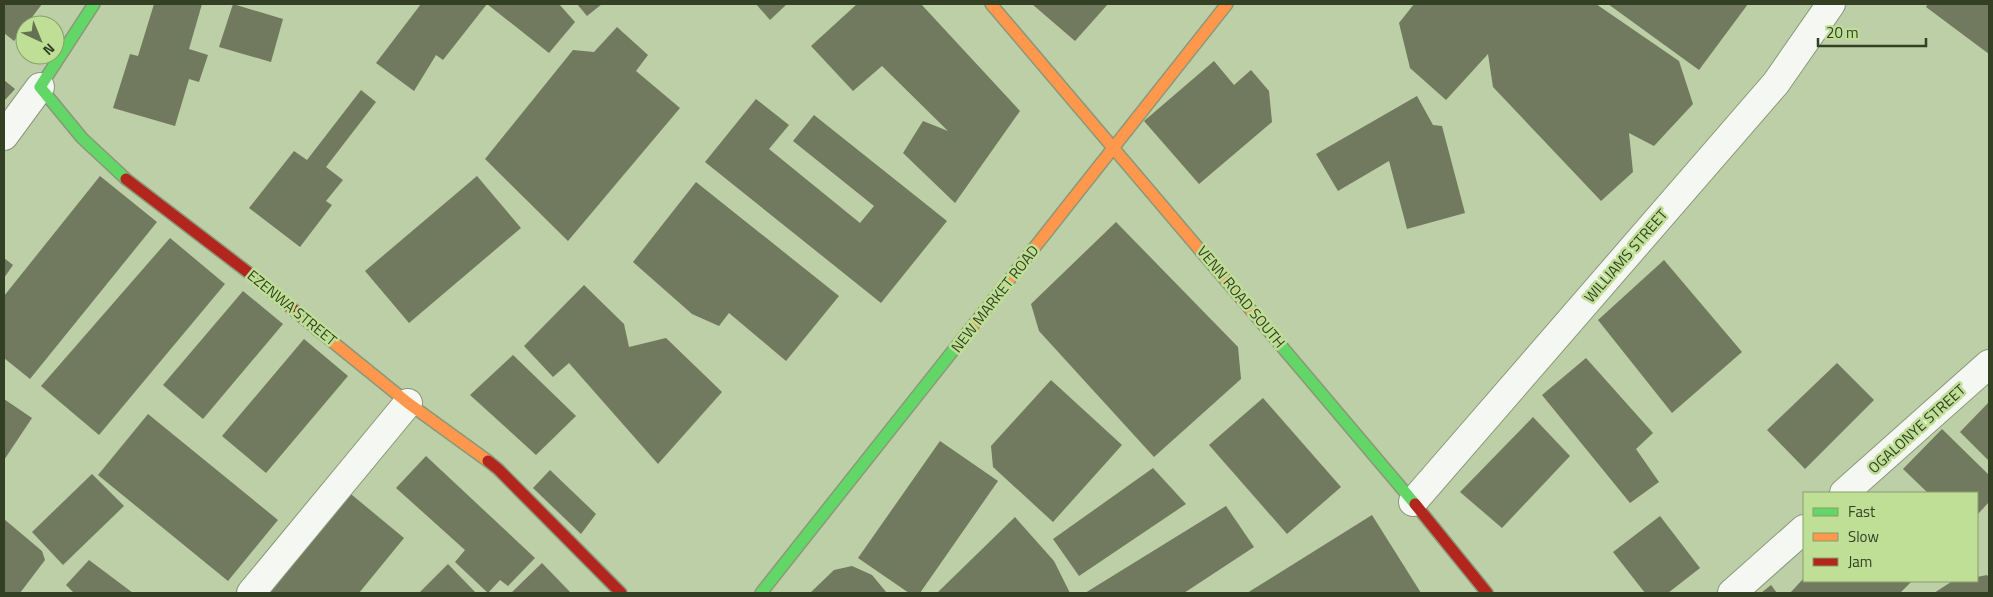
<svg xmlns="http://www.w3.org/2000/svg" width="1993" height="597" font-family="'Titillium Web',sans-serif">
<rect width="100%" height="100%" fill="#bdcfa7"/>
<g fill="#71795e">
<path d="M 4,4 L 42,4 L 14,41 L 4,33 Z"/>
<path d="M 154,4 L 202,4 L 189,49 L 208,55 L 199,82 L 189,79 L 175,126 L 113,108 L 130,54 L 138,56 Z"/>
<path d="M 233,4 L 283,19 L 271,62 L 219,47 Z"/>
<path d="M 421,4 L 559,4 L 575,22 L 549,53 L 487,4 L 443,60 L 436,55 L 414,91 L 376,63 Z"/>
<path d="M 577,4 L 602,4 L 587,16 Z"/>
<path d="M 756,4 L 787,4 L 770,20 Z"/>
<path d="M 857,4 L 921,4 L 1020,111 L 955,203 L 903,153 L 923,121 L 948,131 L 882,66 L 853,91 L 811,46 Z"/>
<path d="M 1032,4 L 1108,4 L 1075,41 Z"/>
<path d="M 1414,4 L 1596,4 L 1679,61 L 1693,104 L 1654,146 L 1629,133 L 1633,172 L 1601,201 L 1493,87 L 1488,54 L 1446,100 L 1410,68 L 1399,23 Z"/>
<path d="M 1608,4 L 1748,4 L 1699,70 Z"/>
<path d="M 1928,4 L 1989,4 L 1989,54 L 1926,7 Z"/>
<path d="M 617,27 L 648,55 L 636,71 L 680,108 L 568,241 L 485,159 L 573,50 L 594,52 Z"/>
<path d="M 1214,61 L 1234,85 L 1251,70 L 1269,91 L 1272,122 L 1199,184 L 1144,121 Z"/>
<path d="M 4,80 L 15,89 L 4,101 Z"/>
<path d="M 361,90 L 376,102 L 326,167 L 343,180 L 326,201 L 332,205 L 300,247 L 249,208 L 294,151 L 307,160 Z"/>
<path d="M 1417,96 L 1433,125 L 1442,126 L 1465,213 L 1407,229 L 1389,161 L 1338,191 L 1316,154 Z"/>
<path d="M 756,99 L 789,125 L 769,149 L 860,223 L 874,206 L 793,141 L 814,115 L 947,221 L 881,303 L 705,162 Z"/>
<path d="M 100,176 L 157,222 L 30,379 L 4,358 L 4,296 Z"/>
<path d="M 477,176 L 521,228 L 409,323 L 365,271 Z"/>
<path d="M 696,182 L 839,296 L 786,361 L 729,313 L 719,326 L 692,314 L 633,262 Z"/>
<path d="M 1116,222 L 1238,347 L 1241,379 L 1154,457 L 1039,331 L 1031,304 Z"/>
<path d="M 170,238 L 225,284 L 99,435 L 41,386 Z"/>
<path d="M 4,258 L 13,265 L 4,278 Z"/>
<path d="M 1664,260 L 1742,352 L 1672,413 L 1598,320 Z"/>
<path d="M 584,285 L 624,324 L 629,347 L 666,338 L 722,392 L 658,464 L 569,363 L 553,377 L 524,346 Z"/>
<path d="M 243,291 L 283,324 L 203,419 L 163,385 Z"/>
<path d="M 304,339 L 348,376 L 266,473 L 222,436 Z"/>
<path d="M 513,355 L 576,416 L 536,455 L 470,395 Z"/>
<path d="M 1586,358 L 1653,433 L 1636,449 L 1659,482 L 1630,503 L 1542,395 Z"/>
<path d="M 1837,363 L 1874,400 L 1805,469 L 1767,430 Z"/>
<path d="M 1051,380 L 1122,445 L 1053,522 L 993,467 L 991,446 Z"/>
<path d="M 1263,398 L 1341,487 L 1287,534 L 1209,445 Z"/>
<path d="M 4,399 L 32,418 L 4,460 Z"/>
<path d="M 1989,402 L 1989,461 L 1960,432 Z"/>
<path d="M 148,414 L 278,520 L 228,581 L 98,475 Z"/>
<path d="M 1533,417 L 1570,456 L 1502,528 L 1460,492 Z"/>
<path d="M 1942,429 L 1989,475 L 1989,502 L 1977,515 L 1977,493 L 1928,493 L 1903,469 Z"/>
<path d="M 940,441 L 998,481 L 920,593 L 909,593 L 858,558 Z"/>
<path d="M 426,456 L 535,558 L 508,586 L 500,580 L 488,593 L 455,562 L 465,550 L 396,488 Z"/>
<path d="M 1153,468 L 1186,504 L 1079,576 L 1053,539 Z"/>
<path d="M 550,470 L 596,514 L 581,534 L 533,488 Z"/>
<path d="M 92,474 L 124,506 L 63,565 L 32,532 Z"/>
<path d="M 346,490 L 404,538 L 359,593 L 261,593 Z"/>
<path d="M 1226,506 L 1254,547 L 1184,593 L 1085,593 Z"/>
<path d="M 1372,515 L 1421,593 L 1247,593 Z"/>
<path d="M 1660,516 L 1700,568 L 1668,593 L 1645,593 L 1613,552 Z"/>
<path d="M 1015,517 L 1054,561 L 1070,593 L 937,593 Z"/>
<path d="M 4,519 L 42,551 L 45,560 L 20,593 L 4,593 Z"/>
<path d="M 89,560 L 133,593 L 74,593 L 66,585 Z"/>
<path d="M 542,563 L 571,593 L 511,593 Z"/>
<path d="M 448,564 L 476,593 L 419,593 Z"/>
<path d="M 852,566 L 872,575 L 887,593 L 810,593 L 834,570 Z"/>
<path d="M 1987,575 L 1989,578 L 1989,593 L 1934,593 L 1951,582 L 1977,581 L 1977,577 Z"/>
<path d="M 1804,578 L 1804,581 L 1912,581 L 1900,593 L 1790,593 Z"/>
<path d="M 1771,585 L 1777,593 L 1761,593 Z"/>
</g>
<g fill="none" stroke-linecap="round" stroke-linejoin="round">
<g stroke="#8a9879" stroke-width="30">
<g id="street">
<path d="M 4,136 L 40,87"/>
<path d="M 1844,493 L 1989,364"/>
<path d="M 1413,502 L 1776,83 L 1831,4"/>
<path d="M 251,593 L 408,403"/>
<path d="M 1732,593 L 1804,529"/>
</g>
</g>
<g stroke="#8a9879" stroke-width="14">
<g id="fast">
<path d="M 94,4 L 40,87 L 82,138 L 126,179"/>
<path d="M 1267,329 L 1415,504"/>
<path d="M 761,593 L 963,338"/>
</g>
</g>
<g stroke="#8a9879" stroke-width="14">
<g id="slow">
<path d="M 991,4 L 1267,329"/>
<path d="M 318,330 L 408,403 L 488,461"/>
<path d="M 963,338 L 1227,4"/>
</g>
</g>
<g stroke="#8a9879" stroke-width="14">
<g id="jam">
<path d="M 126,179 L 249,273 L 318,330"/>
<path d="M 488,461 L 498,469 L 621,593"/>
<path d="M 1415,504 L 1487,593"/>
</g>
</g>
<use href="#street" stroke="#f5f8f2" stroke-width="28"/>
<use href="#fast" stroke="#63d668" stroke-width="11"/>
<use href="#slow" stroke="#ff974d" stroke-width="11"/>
<use href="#jam" stroke="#b3261e" stroke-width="11"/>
</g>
<g text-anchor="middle" stroke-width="5" stroke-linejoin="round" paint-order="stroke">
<g font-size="15" fill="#334023" stroke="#bfdf97">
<text transform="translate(1626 256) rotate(-49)" y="5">WILLIAMS STREET</text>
<text transform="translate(1241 297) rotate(50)" y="5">VENN ROAD SOUTH</text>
<text transform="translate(995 299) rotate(-52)" y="5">NEW MARKET ROAD</text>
<text transform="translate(292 308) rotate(39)" y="5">EZENWA STREET</text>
<text transform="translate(1917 429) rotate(-42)" y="5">OGALONYE STREET</text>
</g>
</g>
<rect width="1993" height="597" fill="none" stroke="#334023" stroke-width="10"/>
<rect x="1803" y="492" width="175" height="90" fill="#bfdf97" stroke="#879f69"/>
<rect x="1813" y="508" width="25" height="8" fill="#63d668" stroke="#879f69"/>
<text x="1848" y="517" font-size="15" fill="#334023">Fast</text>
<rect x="1813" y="533" width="25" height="8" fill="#ff974d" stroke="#879f69"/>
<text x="1848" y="542" font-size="15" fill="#334023">Slow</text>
<rect x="1813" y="558" width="25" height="8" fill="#b3261e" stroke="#879f69"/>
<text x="1848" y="567" font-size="15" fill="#334023">Jam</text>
<g transform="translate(40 40) rotate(136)"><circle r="24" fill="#bfdf97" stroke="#879f69"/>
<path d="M0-4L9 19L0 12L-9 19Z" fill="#637251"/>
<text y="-8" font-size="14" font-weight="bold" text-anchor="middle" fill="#334023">N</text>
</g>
<path d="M1818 38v8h108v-8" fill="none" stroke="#334023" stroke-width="2.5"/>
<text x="1826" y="38" font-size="15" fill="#334023" stroke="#bfdf97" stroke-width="4" paint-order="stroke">20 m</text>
</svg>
